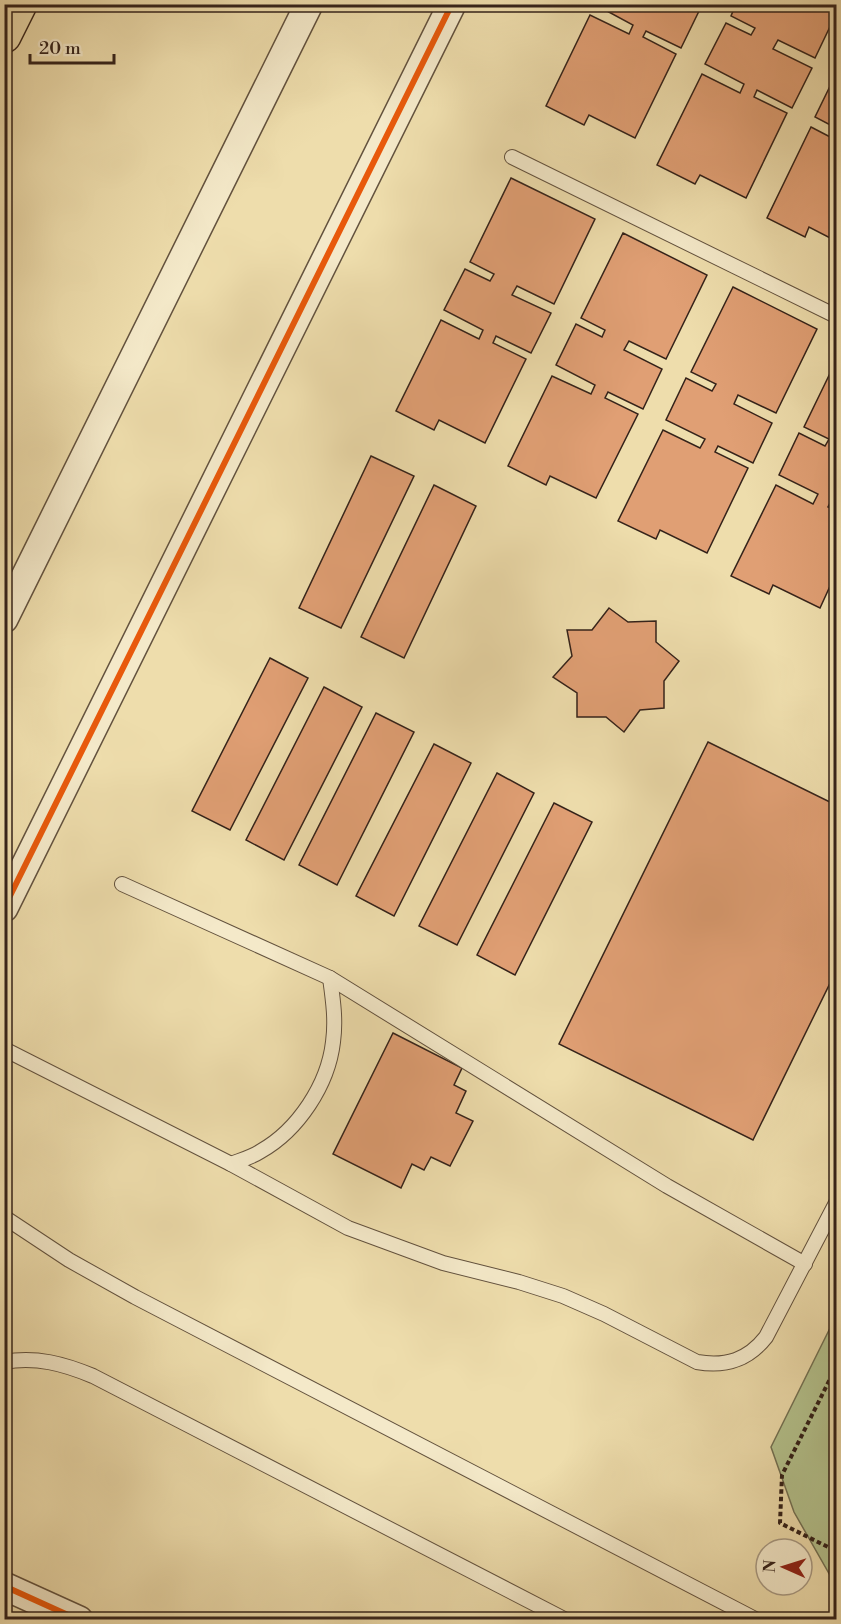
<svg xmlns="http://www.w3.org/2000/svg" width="841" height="1624" font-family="'Libre Bodoni',serif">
<rect width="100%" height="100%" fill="#eeddac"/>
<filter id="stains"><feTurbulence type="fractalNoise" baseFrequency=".00333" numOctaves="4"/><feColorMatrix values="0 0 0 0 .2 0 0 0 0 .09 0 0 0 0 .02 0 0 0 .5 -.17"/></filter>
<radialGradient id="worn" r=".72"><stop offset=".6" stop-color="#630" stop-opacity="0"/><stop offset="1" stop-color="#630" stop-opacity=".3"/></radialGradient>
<path fill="#b4c28d" stroke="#747254" stroke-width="1.5" d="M 836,1316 L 836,1580 L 831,1577 L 794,1512 L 771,1447 Z"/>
<g fill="#e09f74" stroke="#35231a" stroke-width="1.5">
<path d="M 594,4 L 692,4 L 700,9 L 681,48 L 646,31 L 643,37 L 676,54 L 635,138 L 589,115 L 584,125 L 546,106 L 590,15 L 629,34 L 633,25 Z"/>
<path d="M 736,4 L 836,4 L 836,14 L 815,58 L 778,40 L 773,49 L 812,68 L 792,108 L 757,90 L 754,97 L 787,113 L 746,198 L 700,175 L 695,184 L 657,165 L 702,74 L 740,93 L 744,84 L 705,64 L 726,23 L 751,35 L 755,28 L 731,16 Z"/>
<path d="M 835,76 L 836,76 L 836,128 L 815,117 Z"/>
<path d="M 811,127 L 836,140 L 836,241 L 809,227 L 805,237 L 767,218 Z"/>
<path d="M 511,178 L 595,219 L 554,304 L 517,286 L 512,295 L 551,313 L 531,353 L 496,336 L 493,343 L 526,359 L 485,443 L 439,420 L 434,430 L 396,411 L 441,320 L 479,339 L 483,330 L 444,310 L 465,269 L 490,281 L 494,274 L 470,262 Z"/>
<path d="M 623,233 L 707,275 L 666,359 L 629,341 L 624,350 L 662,369 L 643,409 L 608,392 L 605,398 L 638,414 L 596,498 L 550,476 L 546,485 L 508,466 L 552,376 L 591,394 L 595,385 L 556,365 L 576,324 L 602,337 L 605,330 L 581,318 Z"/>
<path d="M 733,287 L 817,329 L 776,413 L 738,395 L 734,404 L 772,423 L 753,463 L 718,446 L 715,452 L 748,468 L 707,553 L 660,530 L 656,539 L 618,521 L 663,430 L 700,448 L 705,439 L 666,420 L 686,378 L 712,391 L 716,384 L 691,372 Z"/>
<path d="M 836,361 L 836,504 L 831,501 L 828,507 L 836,511 L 836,573 L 820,608 L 773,585 L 769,594 L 731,576 L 776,485 L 813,504 L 818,494 L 779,475 L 799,433 L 825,446 L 829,439 L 804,427 Z"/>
<path d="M 371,456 L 414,476 L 341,628 L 299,608 Z"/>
<path d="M 434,485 L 476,506 L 404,658 L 361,637 Z"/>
<path d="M 609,608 L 628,622 L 656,621 L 656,642 L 679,661 L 664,681 L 664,708 L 640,710 L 624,732 L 606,717 L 577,717 L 577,693 L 553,677 L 572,656 L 567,630 L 592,630 Z"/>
<path d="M 270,658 L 308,678 L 230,830 L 192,811 Z"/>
<path d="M 324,687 L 362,707 L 284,860 L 246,840 Z"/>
<path d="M 376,713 L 414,732 L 337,885 L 299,865 Z"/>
<path d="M 708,742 L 836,805 L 836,971 L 753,1140 L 559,1044 Z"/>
<path d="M 434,744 L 471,763 L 394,916 L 356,896 Z"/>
<path d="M 497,773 L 534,793 L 457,945 L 419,926 Z"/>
<path d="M 554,803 L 592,822 L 515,975 L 477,955 Z"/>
<path d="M 393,1033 L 462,1068 L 454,1085 L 466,1091 L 456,1113 L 473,1121 L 450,1166 L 431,1157 L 424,1170 L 412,1164 L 401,1188 L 333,1154 Z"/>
</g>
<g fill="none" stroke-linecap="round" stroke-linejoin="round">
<g stroke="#63523e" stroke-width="16">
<g id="lane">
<path d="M 512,157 L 836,316"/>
<path d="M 122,884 L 330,978 L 667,1186 L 805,1264"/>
<path d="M 4,1049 L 231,1164 L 348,1228 L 443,1263 L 519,1282 L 563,1296 L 604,1314 L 697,1362 C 726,1367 748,1360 766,1337 L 836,1203"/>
<path d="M 231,1164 C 241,1160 252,1157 261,1151 C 298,1130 328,1085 333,1042 C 336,1020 333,1000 330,978"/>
<path d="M 4,1217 L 69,1260 L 135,1297 L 757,1620"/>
<path d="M 4,1362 C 36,1356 64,1364 93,1376 L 566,1620"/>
</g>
</g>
<g stroke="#63523e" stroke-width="30">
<g id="street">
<path d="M 4,619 L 309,4"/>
<path d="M 4,908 L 452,4"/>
<path d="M 4,1586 L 79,1620"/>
</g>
</g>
<g stroke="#35231a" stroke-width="36">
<path id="highway" d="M 4,36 L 20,4"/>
</g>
<path stroke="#35231a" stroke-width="4" stroke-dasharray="4.5 3" stroke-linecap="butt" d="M 836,1367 L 782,1475 L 780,1523 L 836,1551"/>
<use href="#lane" stroke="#f4e9c9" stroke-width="14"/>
<use href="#street" stroke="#f4e9c9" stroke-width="27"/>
<use href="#highway" stroke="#eeddac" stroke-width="33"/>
<g stroke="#f4e9c9" stroke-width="10">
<g id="cycleway">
<path d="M 4,908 L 452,4"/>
<path d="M 4,1586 L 79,1620"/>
</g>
</g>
<use href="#cycleway" stroke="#e8590c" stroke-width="6"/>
</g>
<rect width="841" height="1624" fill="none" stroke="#eeddac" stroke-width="24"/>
<rect x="6" y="6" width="829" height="1612" fill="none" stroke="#35231a" stroke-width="3"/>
<rect x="12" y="12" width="817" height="1600" fill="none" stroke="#35231a" stroke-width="1.5"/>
<g transform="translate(784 1567) rotate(273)"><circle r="28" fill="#f4e9c9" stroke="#a89a83" stroke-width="1.5"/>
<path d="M0-4.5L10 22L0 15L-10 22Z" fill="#8f2418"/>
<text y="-9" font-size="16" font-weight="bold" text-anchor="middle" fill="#35231a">N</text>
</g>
<path d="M30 54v9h84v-9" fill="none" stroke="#35231a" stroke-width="3"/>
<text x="39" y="54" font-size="18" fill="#35231a" stroke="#f4e9c9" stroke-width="4.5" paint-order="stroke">20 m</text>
<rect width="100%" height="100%" filter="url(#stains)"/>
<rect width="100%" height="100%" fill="url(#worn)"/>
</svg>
